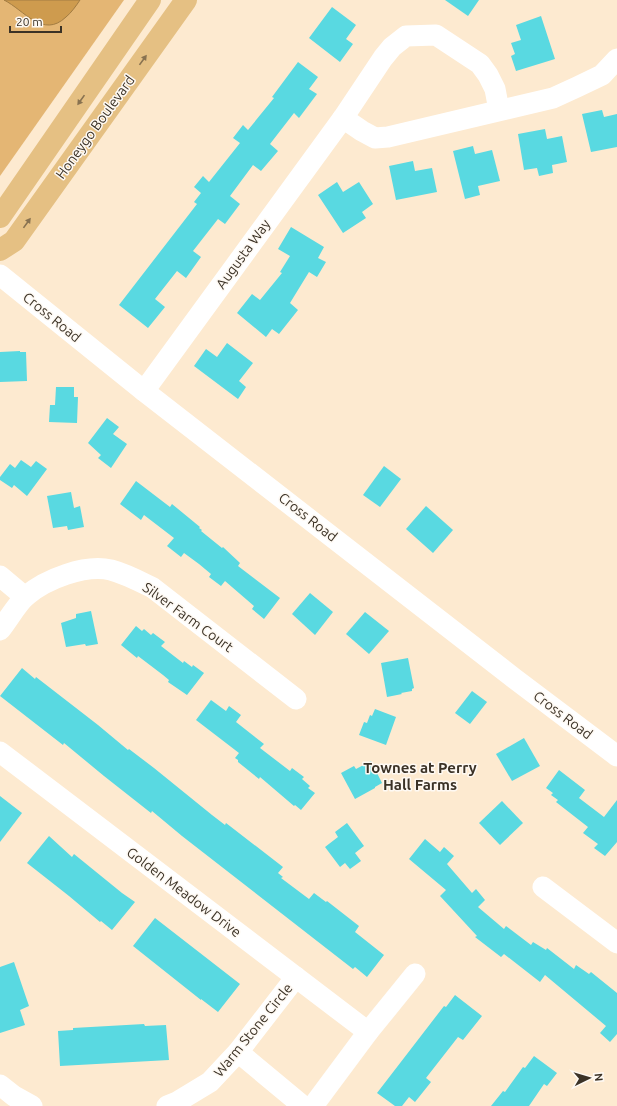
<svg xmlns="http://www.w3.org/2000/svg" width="617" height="1106" font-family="Ubuntu,sans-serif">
<rect width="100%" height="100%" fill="#fdead0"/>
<path fill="#e4b674" d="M 0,0 L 124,0 L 0,176 Z"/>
<path fill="#ce9b4e" stroke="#a27c42" d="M 4,0 L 80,0 C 76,6 71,13 66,17 C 43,39 24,10 4,0 Z"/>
<g fill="#59d9e1">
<path d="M 445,0 L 479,0 L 468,16 Z"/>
<path d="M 332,7 L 356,25 L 346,39 L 353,44 L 340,62 L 309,38 Z"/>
<path d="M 541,16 L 555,59 L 516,71 L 511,56 L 515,54 L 511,43 L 521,40 L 516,25 Z"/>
<path d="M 298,62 L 318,77 L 309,89 L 317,94 L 299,118 L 294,113 L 270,144 L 278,151 L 261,171 L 253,165 L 230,196 L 240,204 L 225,224 L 218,219 L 193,251 L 201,257 L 186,278 L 177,271 L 155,299 L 165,307 L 148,328 L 119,305 L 197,204 L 194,202 L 201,193 L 194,187 L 203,176 L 209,182 L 240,143 L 233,138 L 243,125 L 248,130 L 274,98 L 272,97 Z"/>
<path d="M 602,110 L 604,117 L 617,114 L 617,147 L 591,152 L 582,114 Z"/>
<path d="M 545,129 L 547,139 L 562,136 L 567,162 L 552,165 L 553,173 L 539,176 L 537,168 L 524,170 L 518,134 Z"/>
<path d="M 473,146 L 475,154 L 492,150 L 500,181 L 478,186 L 480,195 L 465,199 L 453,151 Z"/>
<path d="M 413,161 L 415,171 L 432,168 L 437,192 L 396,200 L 389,166 Z"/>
<path d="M 337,182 L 343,192 L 359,182 L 373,204 L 362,212 L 366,218 L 343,233 L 318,195 Z"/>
<path d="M 291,227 L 324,247 L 318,258 L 326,262 L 317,277 L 309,272 L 290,303 L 298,310 L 279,334 L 272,329 L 266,337 L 237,313 L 252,294 L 260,300 L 282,273 L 280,272 L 290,256 L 278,249 Z"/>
<path d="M 227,343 L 253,363 L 239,381 L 246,387 L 238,399 L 194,366 L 206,349 L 217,357 Z"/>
<path d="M 20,351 L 20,352 L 26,352 L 27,381 L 0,382 L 0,352 Z"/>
<path d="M 56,387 L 74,387 L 74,397 L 78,397 L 77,423 L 49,422 L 50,405 L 55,405 Z"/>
<path d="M 107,418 L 119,427 L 113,434 L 127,444 L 111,468 L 98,458 L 101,455 L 88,443 Z"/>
<path d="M 21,460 L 31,467 L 36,461 L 47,469 L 27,496 L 14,485 L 12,488 L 0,480 L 0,477 L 10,464 L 15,468 Z"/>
<path d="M 384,466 L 401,479 L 380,507 L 363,495 Z"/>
<path d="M 136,481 L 170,507 L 172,504 L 200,527 L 199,528 L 202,530 L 201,531 L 222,548 L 223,547 L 240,563 L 238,566 L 280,598 L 264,619 L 252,609 L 254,606 L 225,581 L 221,586 L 209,577 L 211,574 L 199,564 L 184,553 L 181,557 L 167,546 L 174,538 L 144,515 L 141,520 L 120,504 Z"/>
<path d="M 71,492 L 74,508 L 80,506 L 84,527 L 68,530 L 67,526 L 53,528 L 47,496 Z"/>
<path d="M 426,506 L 453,530 L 433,553 L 406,529 Z"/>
<path d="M 310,593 L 333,612 L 315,635 L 292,614 Z"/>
<path d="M 91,611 L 98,644 L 86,646 L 85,644 L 66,647 L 61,623 L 76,618 L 76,614 Z"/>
<path d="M 365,612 L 389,631 L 369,654 L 346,634 Z"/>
<path d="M 136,626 L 142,631 L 144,629 L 151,635 L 153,633 L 165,642 L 161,646 L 183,663 L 184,661 L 192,667 L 193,665 L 204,673 L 187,695 L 168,682 L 169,680 L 163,675 L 138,656 L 137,658 L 121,645 Z"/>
<path d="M 408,658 L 414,688 L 412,689 L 412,691 L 401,693 L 402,694 L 387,697 L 381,663 Z"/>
<path d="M 22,668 L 35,679 L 36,677 L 98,725 L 128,750 L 129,749 L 154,768 L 212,815 L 225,825 L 226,823 L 283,867 L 278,873 L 283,877 L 281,878 L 309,899 L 314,893 L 326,902 L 327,901 L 359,926 L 355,932 L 384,955 L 367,977 L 355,967 L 353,969 L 182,836 L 152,811 L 151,813 L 104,776 L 64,743 L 63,745 L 0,696 Z"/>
<path d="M 472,691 L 487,702 L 470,724 L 455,713 Z"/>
<path d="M 211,700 L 226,711 L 229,706 L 241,715 L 236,722 L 264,744 L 260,748 L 290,771 L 292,768 L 304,777 L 302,779 L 310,786 L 308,788 L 315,793 L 301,810 L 295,805 L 294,806 L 260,777 L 259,779 L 238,762 L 238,760 L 235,758 L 239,753 L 196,720 Z"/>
<path d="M 375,709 L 396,717 L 386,745 L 359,735 L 364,722 L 367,723 L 370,715 L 372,716 Z"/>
<path d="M 524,738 L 540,766 L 512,781 L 496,754 Z"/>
<path d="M 371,761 L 382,783 L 375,787 L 375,788 L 355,799 L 341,773 L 354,766 L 356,769 Z"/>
<path d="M 559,770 L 585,790 L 579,798 L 604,817 L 617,800 L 617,842 L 605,856 L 594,848 L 598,844 L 583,833 L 588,827 L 556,802 L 558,800 L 551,795 L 553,793 L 546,788 Z"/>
<path d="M 0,796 L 22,813 L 0,842 Z"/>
<path d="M 502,801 L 523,823 L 500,845 L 479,823 Z"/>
<path d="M 347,823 L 364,846 L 355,853 L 361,861 L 350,869 L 345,863 L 340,867 L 325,847 L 338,837 L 335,832 Z"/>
<path d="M 49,836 L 72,857 L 74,854 L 122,893 L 135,902 L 112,930 L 101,921 L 100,922 L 69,896 L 27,863 Z"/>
<path d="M 425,839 L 440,852 L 444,847 L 454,856 L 447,864 L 472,893 L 476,889 L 485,900 L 478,907 L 504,929 L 506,926 L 531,945 L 533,942 L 546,950 L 547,948 L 574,969 L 576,965 L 589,974 L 591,972 L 617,993 L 617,1034 L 610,1042 L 600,1033 L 606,1026 L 545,975 L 540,982 L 504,954 L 501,957 L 475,937 L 477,936 L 440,896 L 446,890 L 409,859 Z"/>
<path d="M 155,918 L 240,984 L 218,1012 L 201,999 L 201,1000 L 133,946 Z"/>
<path d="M 14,962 L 29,1006 L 20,1010 L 25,1025 L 0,1033 L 0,967 Z"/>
<path d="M 455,995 L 482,1016 L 463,1040 L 458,1037 L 426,1078 L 431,1082 L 415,1102 L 409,1097 L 402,1106 L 395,1106 L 377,1093 L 444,1006 L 446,1007 Z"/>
<path d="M 144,1024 L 145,1026 L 166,1025 L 169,1060 L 60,1066 L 58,1031 L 73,1030 L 73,1028 Z"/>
<path d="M 534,1056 L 557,1073 L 547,1086 L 544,1084 L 529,1106 L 491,1106 L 503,1091 L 505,1092 L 523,1067 L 525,1068 Z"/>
</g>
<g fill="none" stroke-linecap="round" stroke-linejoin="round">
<g stroke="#fff" stroke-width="21">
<path d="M 343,118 L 362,131 L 375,138 L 388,137 L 553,98 L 577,87 L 602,75 L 617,59"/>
<path d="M 0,275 L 144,391 L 515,679 L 617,756"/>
<path d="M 144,391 L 343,118 L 383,58 L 392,47 L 406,36 L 436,35 L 480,64 L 488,75 L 495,89 L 499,110"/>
<path d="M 0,576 L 25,597"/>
<path d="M 0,630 C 8,620 17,604 26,596 C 46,579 85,564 111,570 C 126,574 139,581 153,588 L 296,699"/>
<path d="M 0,752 L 368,1032"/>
<path d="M 543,887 L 617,943"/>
<path d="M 238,1052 L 303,1106"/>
<path d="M 0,1085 L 14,1096 L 32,1106"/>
<path d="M 167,1106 L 177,1102 L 210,1082 L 238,1052 L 296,977"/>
<path d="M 313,1106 L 368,1032 L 415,974"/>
</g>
<g stroke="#e5c083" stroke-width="22">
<path d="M 0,217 L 150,0"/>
<path d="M 0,250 L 14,241 L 186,0"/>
</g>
</g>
<defs><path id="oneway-solid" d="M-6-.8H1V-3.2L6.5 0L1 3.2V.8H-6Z"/></defs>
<g fill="#887250">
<use href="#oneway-solid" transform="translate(143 60) rotate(-54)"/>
<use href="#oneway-solid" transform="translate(81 100) rotate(125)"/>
<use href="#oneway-solid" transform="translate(27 223) rotate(-54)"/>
</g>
<g text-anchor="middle" stroke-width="3" stroke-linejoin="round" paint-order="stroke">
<g font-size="14" fill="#3b3226" stroke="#fef9f3">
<text transform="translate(95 127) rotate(-54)" y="5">Honeygo Boulevard</text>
<text transform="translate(243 254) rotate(-54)" y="5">Augusta Way</text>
<text transform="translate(52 317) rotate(39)" y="5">Cross Road</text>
<text transform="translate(308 517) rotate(38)" y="5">Cross Road</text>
<text transform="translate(188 617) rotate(36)" y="5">Silver Farm Court</text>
<text transform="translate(563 715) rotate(37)" y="5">Cross Road</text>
<text transform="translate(184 892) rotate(37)" y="5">Golden Meadow Drive</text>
<text transform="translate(253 1030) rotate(-51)" y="5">Warm Stone Circle</text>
</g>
<g font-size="15" font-weight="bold" fill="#3b3226" stroke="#fef9f3">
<text x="420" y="773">Townes at Perry<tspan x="420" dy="17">Hall Farms</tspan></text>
</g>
</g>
<g transform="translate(589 1078) rotate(85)" stroke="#fef9f3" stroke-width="3" paint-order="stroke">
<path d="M0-3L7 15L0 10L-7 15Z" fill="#3b3226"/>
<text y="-6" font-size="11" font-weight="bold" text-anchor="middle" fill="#3b3226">N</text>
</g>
<path d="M10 26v6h51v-6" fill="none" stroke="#3b3226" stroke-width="2"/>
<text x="16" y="26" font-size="12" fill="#3b3226" stroke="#fef9f3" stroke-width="3" paint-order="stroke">20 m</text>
</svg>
